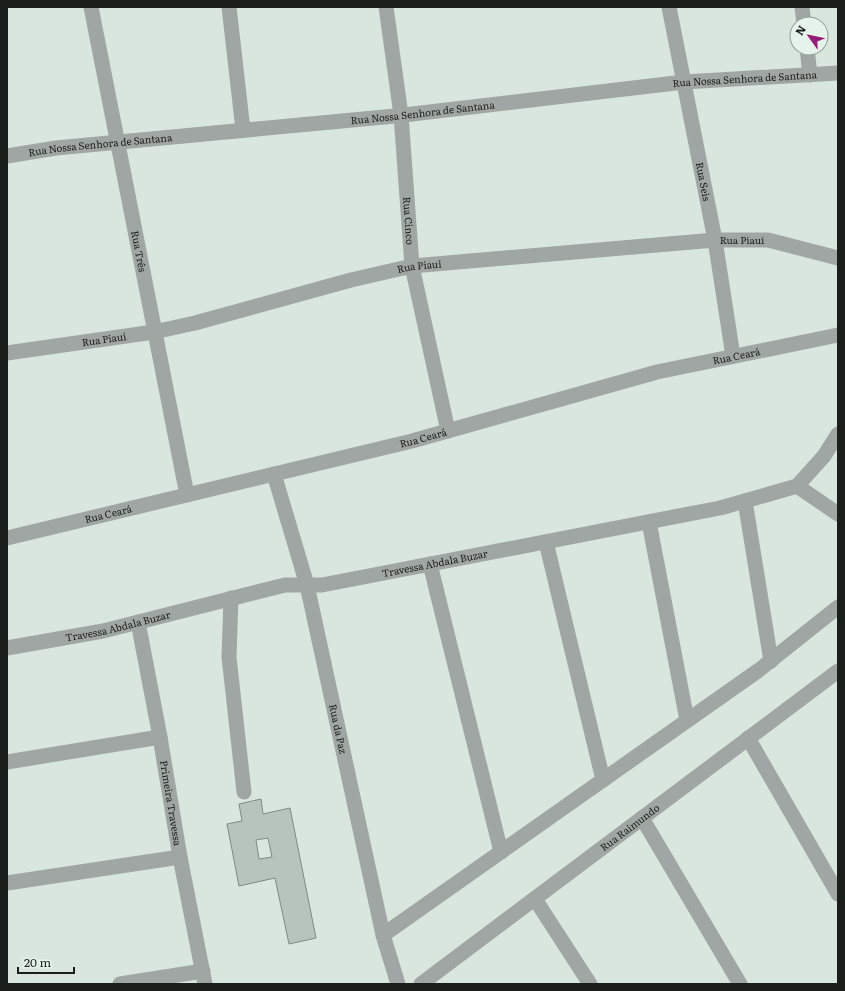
<svg xmlns="http://www.w3.org/2000/svg" width="845" height="991" font-family="Literata,serif">
<rect width="100%" height="100%" fill="#d8e6de"/>
<path fill="#b6c4bc" stroke="#7e8b84" fill-rule="evenodd" d="M 261,799 L 263,814 L 290,808 L 316,938 L 289,944 L 275,878 L 239,886 L 227,824 L 242,821 L 239,804 ZM 268,838 L 272,857 L 259,859 L 256,840 Z"/>
<g fill="none" stroke-linecap="round" stroke-linejoin="round">
<g stroke="#a0a6a3" stroke-width="15">
<path id="s1" d="M 91,7 L 187,495"/>
<path d="M 229,7 L 243,130"/>
<path id="s2" d="M 386,7 L 401,115 L 412,266 L 448,431"/>
<path id="s3" d="M 669,7 L 715,240 L 733,356"/>
<path d="M 802,7 L 804,24"/>
<path d="M 807,48 L 810,75"/>
<path id="s4" d="M 7,156 L 56,148 L 395,116 L 684,82 L 838,73"/>
<path id="s5" d="M 7,353 L 154,332 L 195,323 L 351,280 L 412,266 L 715,240 L 768,240 L 838,258"/>
<path id="s6" d="M 274,474 L 307,585 L 383,935 L 398,984"/>
<path d="M 797,486 L 838,514"/>
<path d="M 745,501 L 771,661"/>
<path d="M 649,522 L 687,720"/>
<path id="s7" d="M 7,538 L 412,441 L 657,372 L 838,335"/>
<path d="M 546,542 L 603,780"/>
<path d="M 430,564 L 501,852"/>
<path d="M 231,598 L 229,657 L 244,792"/>
<path id="s8" d="M 138,622 L 160,737 L 180,857 L 205,984"/>
<path id="s9" d="M 7,648 L 103,631 L 285,585 L 322,585 L 720,508 L 745,501 L 797,486 L 824,456 L 838,434"/>
<path d="M 748,738 L 838,894"/>
<path d="M 7,762 L 160,737"/>
<path d="M 642,818 L 740,984"/>
<path d="M 7,883 L 180,857"/>
<path d="M 535,899 L 590,984"/>
<path d="M 383,935 L 759,670 L 838,607"/>
<path d="M 120,984 L 203,971"/>
<path id="s10" d="M 421,984 L 838,671"/>
</g>
</g>
<g text-anchor="middle" stroke-width="3" stroke-linejoin="round" paint-order="stroke">
<g font-size="10" fill="#1a1f1c" stroke="#e5f3eb">
<text dy="4" stroke="none"><textPath href="#s4" startOffset="742">Rua Nossa Senhora de Santana</textPath></text>
<text dy="4" stroke="none"><textPath href="#s4" startOffset="418">Rua Nossa Senhora de Santana</textPath></text>
<text dy="4" stroke="none"><textPath href="#s4" startOffset="94">Rua Nossa Senhora de Santana</textPath></text>
<text dy="4" stroke="none"><textPath href="#s3" startOffset="178">Rua Seis</textPath></text>
<text dy="4" stroke="none"><textPath href="#s2" startOffset="215">Rua Cinco</textPath></text>
<text dy="4" stroke="none"><textPath href="#s5" startOffset="746">Rua Piauí</textPath></text>
<text dy="4" stroke="none"><textPath href="#s1" startOffset="249">Rua Três</textPath></text>
<text dy="4" stroke="none"><textPath href="#s5" startOffset="422">Rua Piauí</textPath></text>
<text dy="4" stroke="none"><textPath href="#s5" startOffset="98">Rua Piauí</textPath></text>
<text dy="4" stroke="none"><textPath href="#s7" startOffset="752">Rua Ceará</textPath></text>
<text dy="4" stroke="none"><textPath href="#s7" startOffset="428">Rua Ceará</textPath></text>
<text dy="4" stroke="none"><textPath href="#s7" startOffset="104">Rua Ceará</textPath></text>
<text dy="4" stroke="none"><textPath href="#s9" startOffset="437">Travessa Abdala Buzar</textPath></text>
<text dy="4" stroke="none"><textPath href="#s9" startOffset="113">Travessa Abdala Buzar</textPath></text>
<text dy="4" stroke="none"><textPath href="#s6" startOffset="263">Rua da Paz</textPath></text>
<text dy="4" stroke="none"><textPath href="#s8" startOffset="184">Primeira Travessa</textPath></text>
<text dy="4" stroke="none"><textPath href="#s10" startOffset="261">Rua Raimundo</textPath></text>
</g>
</g>
<rect width="845" height="991" fill="none" stroke="#1a1f1c" stroke-width="16"/>
<g transform="translate(809 36) rotate(303)"><circle r="19" fill="#e5f3eb" stroke="#949e98"/>
<path d="M0-3L7 15L0 10L-7 15Z" fill="#961c77"/>
<text y="-6" font-size="11" font-weight="bold" text-anchor="middle" fill="#1a1f1c">N</text>
</g>
<path d="M18 967v6h56v-6" fill="none" stroke="#1a1f1c" stroke-width="2"/>
<text x="24" y="967" font-size="12" fill="#1a1f1c" stroke="#e5f3eb" stroke-width="3" paint-order="stroke">20 m</text>
</svg>
